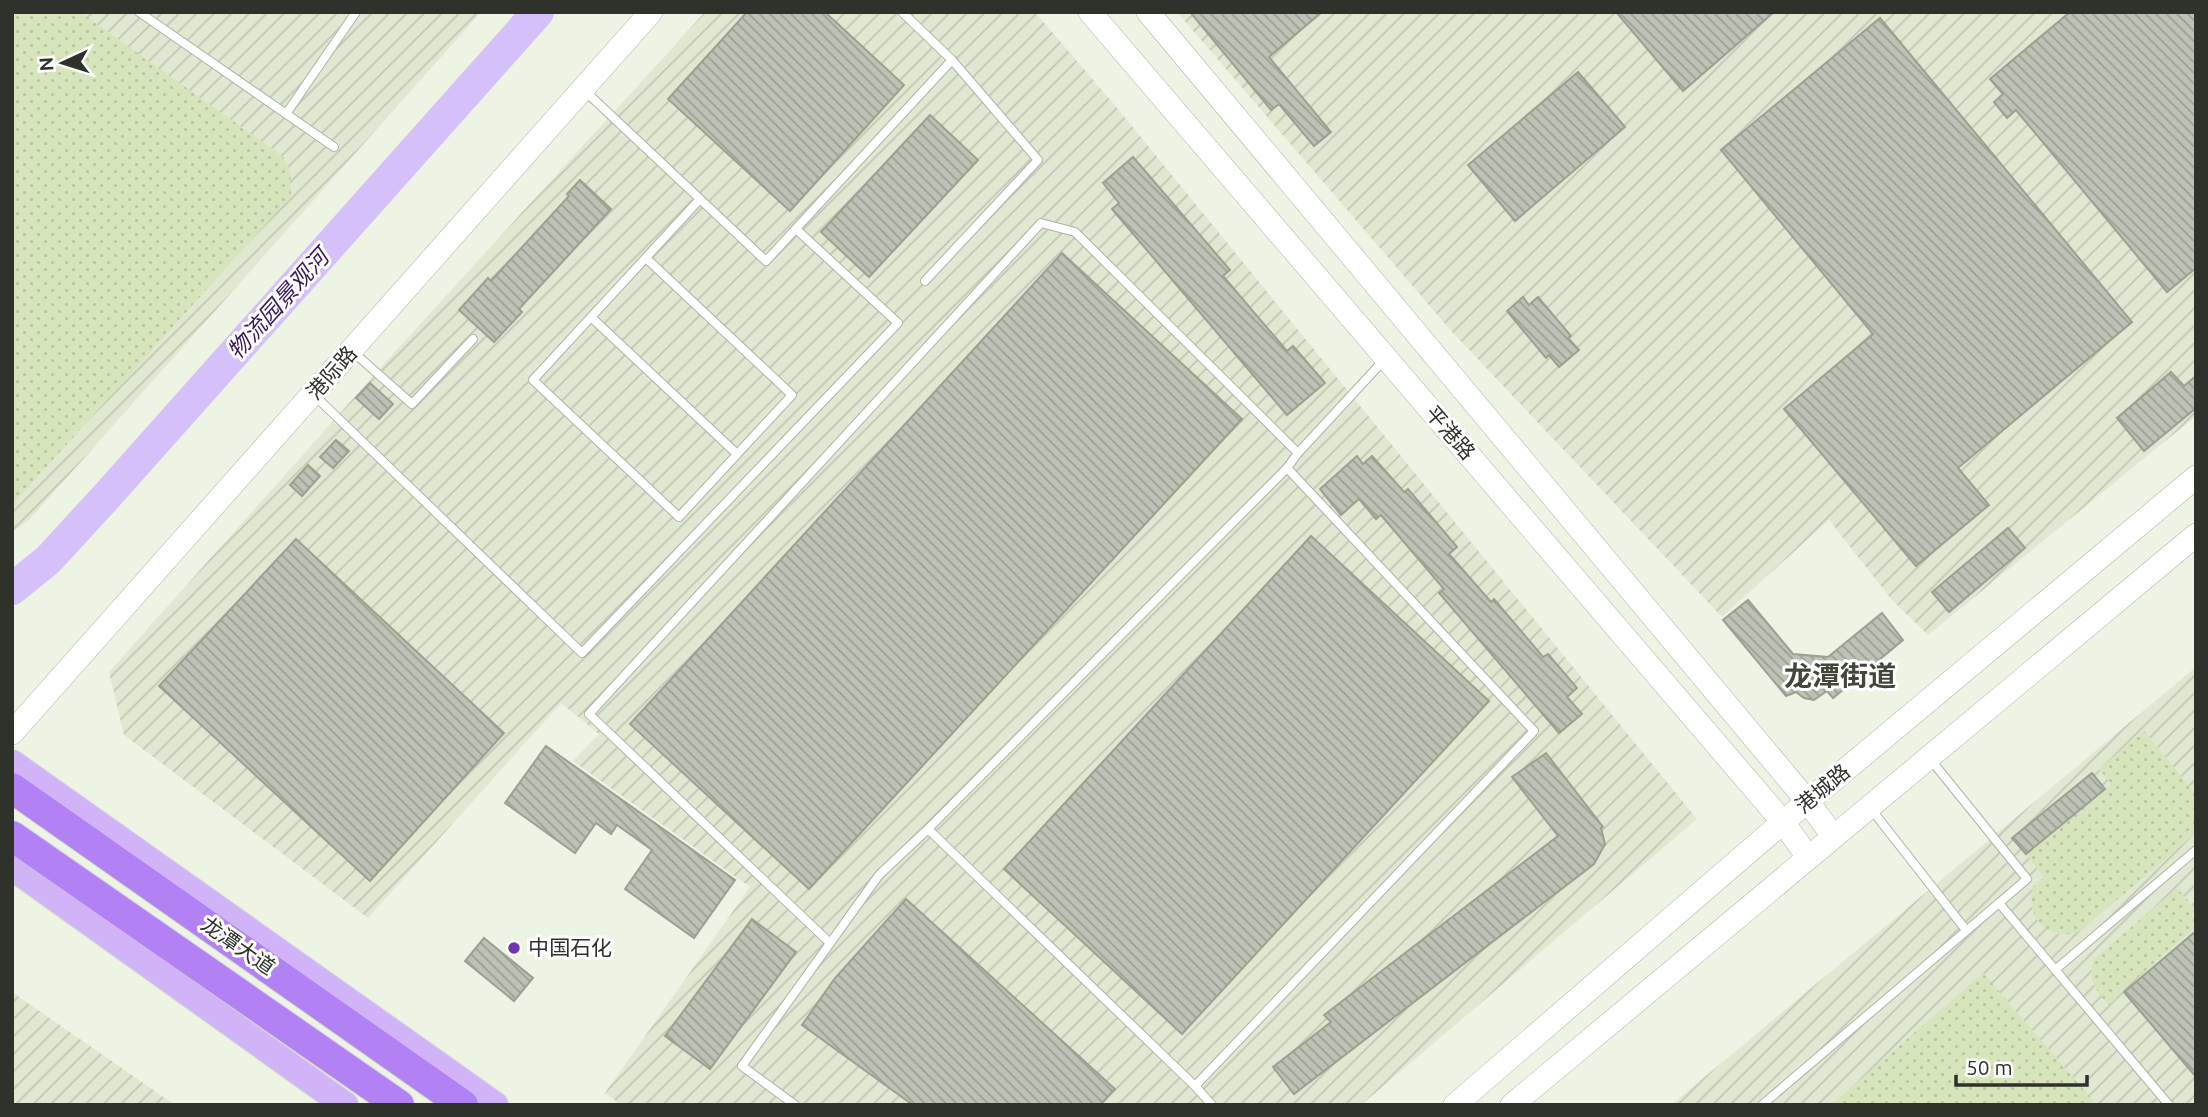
<svg xmlns="http://www.w3.org/2000/svg" width="2208" height="1117" font-family="Ubuntu,'Noto Sans SC',sans-serif">
<defs>
<pattern id="industrial-furrows" width="10" height="10" patternUnits="userSpaceOnUse" patternTransform="scale(1.75)"><rect width="10" height="10" fill="#e0e8d2"/><path d="M-1 1l2-2M0 10L10 0M9 11l2-2" fill="none" stroke="#c0c7b4"/></pattern>
<pattern id="green-dots" width="8" height="8" patternUnits="userSpaceOnUse" patternTransform="scale(1.75)"><rect width="8" height="8" fill="#d7e5bd"/><path d="M2 2h.1M6 6h.1" fill="none" stroke="#b9c5a3" stroke-width="1.8" stroke-linecap="round"/></pattern>
<pattern id="building-back-hatch" width="6" height="6" patternUnits="userSpaceOnUse" patternTransform="scale(1.75)"><rect width="6" height="6" fill="#bdc3b4"/><path d="M-1 5l2 2M0 0l6 6M5-1l2 2" fill="none" stroke="#9a9f93"/></pattern>
</defs>
<rect width="100%" height="100%" fill="#eef4e4"/>
<g fill="url(#industrial-furrows)">
<path d="M 12,12 L 481,12 L 29,520 L 12,532 Z"/>
<path d="M 705,12 L 1035,12 L 1118,109 L 1697,819 L 1361,1105 L 621,1105 L 605,1093 L 750,887 L 573,761 L 599,734 L 561,703 L 368,918 L 124,735 L 109,672 L 391,356 Z"/>
<path d="M 1177,12 L 2196,12 L 2196,416 L 1928,635 L 1892,600 L 1829,520 L 1722,617 L 1453,333 Z"/>
<path d="M 2196,667 L 2196,1105 L 1671,1105 Z"/>
<path d="M 12,992 L 175,1105 L 12,1105 Z"/>
</g>
<g fill="url(#green-dots)">
<path d="M 12,12 L 80,12 L 282,156 L 290,170 L 291,196 L 12,505 Z"/>
<path d="M 2144,731 L 2196,794 L 2196,833 L 2080,931 C 2050,944 2024,917 2033,887 L 2044,877 L 2026,854 L 2111,784 L 2099,769 Z"/>
<path d="M 2177,888 L 2196,910 L 2191,915 L 2196,920 L 2196,927 L 2115,996 L 2116,999 L 2109,1005 C 2096,991 2087,979 2094,959 Z"/>
<path d="M 1983,973 L 2097,1105 L 1831,1105 Z"/>
</g>
<g fill="none" stroke-linecap="round" stroke-linejoin="round">
<path stroke="#d5c0fa" stroke-width="32" d="M 12,589 L 48,560 L 105,498 L 538,12"/>
</g>
<g fill="url(#building-back-hatch)" stroke="#9ba092" stroke-width="2">
<path d="M 747,12 L 825,12 L 904,85 L 790,211 L 668,99 Z"/>
<path d="M 1190,12 L 1322,12 L 1269,57 L 1331,132 L 1314,146 L 1279,104 L 1271,110 Z"/>
<path d="M 1616,12 L 1774,12 L 1683,91 Z"/>
<path d="M 2070,12 L 2196,12 L 2196,268 L 2167,292 L 2016,110 L 2007,118 L 1994,102 L 2003,94 L 1990,79 Z"/>
<path d="M 1880,18 L 2132,322 L 1958,468 L 1989,505 L 1916,566 L 1784,409 L 1873,334 L 1721,150 Z"/>
<path d="M 1578,72 L 1625,127 L 1515,221 L 1468,165 Z"/>
<path d="M 930,115 L 978,160 L 869,277 L 821,232 Z"/>
<path d="M 1133,157 L 1230,270 L 1223,276 L 1287,351 L 1293,346 L 1325,383 L 1287,415 L 1112,209 L 1119,203 L 1103,183 Z"/>
<path d="M 580,180 L 611,209 L 519,309 L 522,312 L 494,342 L 459,310 L 488,278 L 491,281 L 569,196 L 567,194 Z"/>
<path d="M 1062,253 L 1242,419 L 809,889 L 630,724 Z"/>
<path d="M 1523,297 L 1529,305 L 1538,297 L 1571,336 L 1568,338 L 1579,350 L 1559,367 L 1549,355 L 1546,358 L 1507,311 Z"/>
<path d="M 2171,372 L 2184,386 L 2196,376 L 2196,408 L 2144,451 L 2117,418 Z"/>
<path d="M 370,383 L 393,404 L 379,419 L 356,398 Z"/>
<path d="M 336,440 L 349,451 L 333,468 L 320,457 Z"/>
<path d="M 1357,456 L 1363,464 L 1372,456 L 1404,492 L 1408,489 L 1457,547 L 1449,554 L 1491,602 L 1494,599 L 1543,657 L 1548,654 L 1577,688 L 1567,697 L 1582,714 L 1559,733 L 1439,593 L 1444,589 L 1381,515 L 1376,519 L 1359,499 L 1341,515 L 1320,489 Z"/>
<path d="M 308,465 L 320,476 L 302,496 L 290,485 Z"/>
<path d="M 2008,528 L 2025,548 L 1949,612 L 1932,592 Z"/>
<path d="M 1311,536 L 1489,701 L 1182,1034 L 1004,869 Z"/>
<path d="M 296,539 L 504,733 L 370,881 L 159,686 Z"/>
<path d="M 1748,600 L 1793,654 L 1828,657 L 1882,613 L 1903,640 L 1833,698 L 1827,691 L 1814,700 L 1804,698 L 1796,692 L 1786,696 L 1723,620 Z"/>
<path d="M 546,746 L 735,880 L 694,938 L 625,889 L 652,850 L 617,825 L 611,834 L 596,823 L 575,853 L 505,803 Z"/>
<path d="M 1546,753 L 1603,827 L 1601,828 L 1605,844 L 1594,864 L 1294,1094 L 1273,1067 L 1331,1022 L 1324,1015 L 1558,836 L 1512,777 Z"/>
<path d="M 2092,773 L 2105,789 L 2026,854 L 2012,838 Z"/>
<path d="M 906,899 L 1115,1089 L 1100,1105 L 913,1105 L 802,1025 L 835,978 Z"/>
<path d="M 752,919 L 796,952 L 710,1069 L 665,1036 Z"/>
<path d="M 2196,931 L 2196,1077 L 2124,992 Z"/>
<path d="M 484,938 L 533,978 L 514,1001 L 465,961 Z"/>
</g>
<g fill="none" stroke-linecap="round" stroke-linejoin="round">
<g stroke="#aeb3a5" stroke-width="10">
<g id="lane">
<path d="M 139,12 L 334,147"/>
<path d="M 902,12 L 952,60 L 1038,160 L 925,281"/>
<path d="M 585,91 L 766,261 L 952,60"/>
<path d="M 286,114 L 356,12"/>
<path d="M 646,258 L 792,395 L 679,517 L 533,380 L 700,199"/>
<path d="M 591,317 L 737,454"/>
<path d="M 352,351 L 412,404 L 473,339"/>
<path d="M 314,395 L 582,653 L 898,323 L 796,229"/>
<path d="M 1931,760 L 2027,879 L 1999,903"/>
<path d="M 1871,809 L 1966,930"/>
<path d="M 830,943 L 589,714 L 1041,223 L 1075,232 L 1298,453"/>
<path d="M 2055,970 L 2196,850"/>
<path d="M 1195,1086 L 1534,731 L 1287,468"/>
<path d="M 795,1105 L 742,1066 L 879,875 L 928,829"/>
<path d="M 1212,1105 L 1195,1086 L 928,829 L 1287,468 L 1298,453 L 1384,360"/>
<path d="M 1762,1105 L 1999,903 L 2169,1105"/>
</g>
</g>
<g stroke="#aeb3a5" stroke-width="24">
<g id="secondary">
<path d="M 1090,12 L 1783,822 L 1808,857"/>
<path d="M 1148,12 L 1808,802 L 1833,836"/>
<path d="M 12,733 L 651,12"/>
<path d="M 1455,1105 L 1783,822 L 2196,477"/>
<path d="M 1512,1105 L 2196,535"/>
</g>
</g>
<g stroke="#d5d6d5" stroke-width="28">
<g id="primary">
<path d="M 12,763 L 495,1105"/>
<path d="M 12,867 L 345,1105"/>
</g>
</g>
<g stroke="#d5d6d5" stroke-width="32">
<g id="highway">
<path d="M 12,788 L 463,1105"/>
<path d="M 12,836 L 399,1105"/>
</g>
</g>
<use href="#lane" stroke="#fff" stroke-width="8"/>
<use href="#secondary" stroke="#fff" stroke-width="23"/>
<use href="#primary" stroke="#d1b4f8" stroke-width="26"/>
<use href="#highway" stroke="#b282f4" stroke-width="30"/>
</g>
<circle fill="#6e36ac" stroke="#fff" stroke-width="2.5" cx="514" cy="948" r="7"/>
<g text-anchor="middle" stroke-width="6" stroke-linejoin="round" paint-order="stroke">
<g font-size="21" fill="#2f312b" stroke="#fff">
<text transform="translate(332 373) rotate(-49)" y="7">港际路</text>
<text transform="translate(1450 433) rotate(49)" y="7">平港路</text>
<text transform="translate(1823 789) rotate(-40)" y="7">港城路</text>
<text transform="translate(238 946) rotate(35)" y="7">龙潭大道</text>
</g>
<g font-size="21" fill="#2f312b" stroke="#fff" text-anchor="start">
<text x="528" y="955">中国石化</text>
</g>
<g font-size="23" font-style="italic" fill="#38195a" stroke="#fff">
<text transform="translate(278 304) rotate(-48)" y="8">物流园景观河</text>
</g>
<g font-size="28" font-weight="bold" fill="#42473a" stroke="#fff">
<text x="1840" y="686">龙潭街道</text>
</g>
</g>
<rect width="2208" height="1117" fill="none" stroke="#2f312b" stroke-width="28"/>
<g transform="translate(63 63) rotate(266)" stroke="#ffffff" stroke-width="5" paint-order="stroke">
<path d="M0-5L12 26L0 18L-12 26Z" fill="#2f312b"/>
<text y="-10" font-size="19" font-weight="bold" text-anchor="middle" fill="#2f312b">N</text>
</g>
<path d="M1956 1075v10h131v-10" fill="none" stroke="#2f312b" stroke-width="3.5"/>
<text x="1966" y="1075" font-size="21" fill="#2f312b" stroke="#ffffff" stroke-width="5" paint-order="stroke">50 m</text>
</svg>
